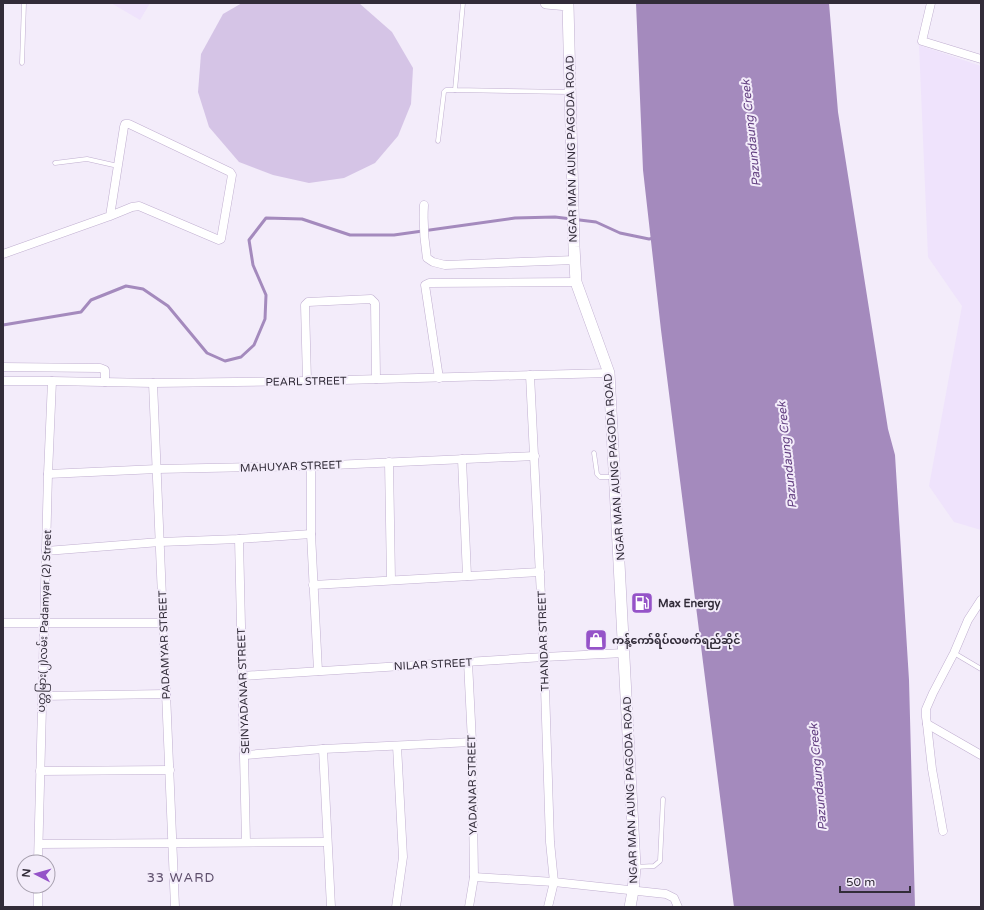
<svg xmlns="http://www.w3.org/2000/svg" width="984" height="910" font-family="'Varela Round','Noto Sans Myanmar',sans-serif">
<rect width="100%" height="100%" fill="#f3ecfa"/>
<g fill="#efe3fc">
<path d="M 111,3 L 150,3 L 140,20 Z"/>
<path d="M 919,45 L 981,66 L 981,530 L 954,522 L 929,486 L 962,306 L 928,257 Z"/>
</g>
<path fill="#d5c4e6" d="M 242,3 L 359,3 L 392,32 L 413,68 L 411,104 L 398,136 L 375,163 L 344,178 L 309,183 L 273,175 L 239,162 L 209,127 L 198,92 L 201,54 L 223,14 Z"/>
<path fill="#a48abd" d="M 636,3 L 829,3 L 838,112 L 888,429 L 895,455 L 909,680 L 915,907 L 734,907 L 661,330 L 643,170 Z"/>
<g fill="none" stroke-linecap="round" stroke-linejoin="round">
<path stroke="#a48abd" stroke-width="3" d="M 3,325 L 81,312 L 91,300 L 126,286 L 143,289 L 168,306 L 207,353 L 225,361 L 241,357 L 254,345 L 265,319 L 266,295 L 253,265 L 249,240 L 266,218 L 302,219 L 350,235 L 394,235 L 515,218 L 555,217 L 596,222 L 620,233 L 649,239 L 654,238"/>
<g stroke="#c0afd0" stroke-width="5">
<g id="service">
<path d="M 463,3 L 455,90 L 569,92"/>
<path d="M 22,63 L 24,3"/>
<path d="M 438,141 L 444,92 L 446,90 L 455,90"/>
<path d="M 55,163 L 87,159 L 118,166"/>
<path d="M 594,453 L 597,474 L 600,477 L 615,477"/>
<path d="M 954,653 L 981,669"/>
<path d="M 635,867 L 654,866 L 660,861 L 663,799"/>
</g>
</g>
<g stroke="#c0afd0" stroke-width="9">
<g id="minor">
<path d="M 931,3 L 922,41 L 981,59"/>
<path d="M 424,205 C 423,223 424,240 427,258 L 433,262 L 445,265 L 575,260"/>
<path d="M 3,254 L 110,216 L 132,207 L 139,206 L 219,240 L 221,239 L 232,175 L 230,172 L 129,124 L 125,124 L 124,127 L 110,216"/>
<path d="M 3,367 L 100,368 L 105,370 L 105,382"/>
<path d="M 530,375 L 544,657 L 550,842 L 554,882 L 548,907"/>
<path d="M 439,378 L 425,285 L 429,283 L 576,282"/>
<path d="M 3,381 L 52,381 L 153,383 L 307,381 L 609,373"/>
<path d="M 307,381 L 305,305 L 308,302 L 371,299 L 375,303 L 376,379"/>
<path d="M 153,383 L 175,907"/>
<path d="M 462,459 L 467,576"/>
<path d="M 389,462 L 391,580"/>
<path d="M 311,466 L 311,534 L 318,671"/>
<path d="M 48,474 L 157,469 L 311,466 L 535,456"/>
<path d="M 239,539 L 246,842"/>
<path d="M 46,551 L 160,542 L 239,539 L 311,534"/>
<path d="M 313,585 L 540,572"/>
<path d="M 981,600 L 968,620 L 954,653 L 933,693 L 926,709 L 926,717 L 927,724 L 934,728 L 981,755"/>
<path d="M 3,623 L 163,623"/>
<path d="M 468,662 L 472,742 L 474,877 L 469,907"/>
<path d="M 242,676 L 544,657 L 624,653"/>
<path d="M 42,696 L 166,694"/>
<path d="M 927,724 L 932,769 L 943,831"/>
<path d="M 323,749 L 331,907"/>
<path d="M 245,755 L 323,749 L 472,742"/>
<path d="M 40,771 L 170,770"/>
<path d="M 39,844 L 327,842"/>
<path d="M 38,862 L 48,474 L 52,381"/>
<path d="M 474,877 L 554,882 L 666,894 L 674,898 L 678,907"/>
<path d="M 38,907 L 38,886"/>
<path d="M 396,907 L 403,857 L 397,746"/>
</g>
</g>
<g stroke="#c0afd0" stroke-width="12">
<path id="secondary" d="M 546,3 L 568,5 L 574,247 L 576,282 L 609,373 L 635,867 L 633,891 L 630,907"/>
</g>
<use href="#service" stroke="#fff" stroke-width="4"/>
<use href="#minor" stroke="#fff" stroke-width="8"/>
<use href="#secondary" stroke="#fff" stroke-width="11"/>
</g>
<defs>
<g id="fuel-square" transform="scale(1.15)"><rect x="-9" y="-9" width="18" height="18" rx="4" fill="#9553c8" stroke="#f3ecfa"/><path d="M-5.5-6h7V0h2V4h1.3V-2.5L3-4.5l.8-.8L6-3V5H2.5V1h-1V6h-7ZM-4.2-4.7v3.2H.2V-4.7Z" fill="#fff"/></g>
<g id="shop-square" transform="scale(1.15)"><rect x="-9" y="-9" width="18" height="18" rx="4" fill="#9553c8" stroke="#f3ecfa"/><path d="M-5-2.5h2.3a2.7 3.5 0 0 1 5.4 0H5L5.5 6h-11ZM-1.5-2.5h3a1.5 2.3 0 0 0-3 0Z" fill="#fff"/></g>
</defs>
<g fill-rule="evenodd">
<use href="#fuel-square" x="642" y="603"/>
<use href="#shop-square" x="596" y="640"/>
</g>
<g text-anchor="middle" stroke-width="4" stroke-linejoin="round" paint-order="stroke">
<g font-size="11" fill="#322c39" stroke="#f3ecfa">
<text transform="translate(571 149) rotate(-91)" y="4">NGAR MAN AUNG PAGODA ROAD</text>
<text transform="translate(306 381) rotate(-1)" y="4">PEARL STREET</text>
<text transform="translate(291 466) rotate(-2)" y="4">MAHUYAR STREET</text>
<text transform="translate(614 467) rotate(-94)" y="4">NGAR MAN AUNG PAGODA ROAD</text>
<text transform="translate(44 621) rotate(-88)" y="4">ပတ္တမြား(၂)လမ်း Padamyar (2) Street</text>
<text transform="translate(543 641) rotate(-92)" y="4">THANDAR STREET</text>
<text transform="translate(164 645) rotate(-92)" y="4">PADAMYAR STREET</text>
<text transform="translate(433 664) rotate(-3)" y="4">NILAR STREET</text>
<text transform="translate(243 691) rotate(-92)" y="4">SEINYADANAR STREET</text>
<text transform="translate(472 785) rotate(-91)" y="4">YADANAR STREET</text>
<text transform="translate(630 790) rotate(-92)" y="4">NGAR MAN AUNG PAGODA ROAD</text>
</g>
<g font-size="11" font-weight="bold" fill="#322c39" stroke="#f3ecfa" text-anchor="start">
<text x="658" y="607">Max Energy</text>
<text x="612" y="644">ကန့်ကော်ရိပ်လဖက်ရည်ဆိုင်</text>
</g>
<g font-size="12" font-style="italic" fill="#644182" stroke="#f3ecfa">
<text transform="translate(751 133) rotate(-96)" y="4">Pazundaung Creek</text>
<text transform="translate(787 455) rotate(-96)" y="4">Pazundaung Creek</text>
<text transform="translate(818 777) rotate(-95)" y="4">Pazundaung Creek</text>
</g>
<g font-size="13" letter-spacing="1" fill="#5e4f6c" stroke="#f3ecfa">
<text x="181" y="882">33 WARD</text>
</g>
</g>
<rect width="984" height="910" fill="none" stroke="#322c39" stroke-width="8"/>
<g transform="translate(36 874) rotate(276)"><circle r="19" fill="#f3ecfa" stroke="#a69fad"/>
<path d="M0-3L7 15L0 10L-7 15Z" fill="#9553c8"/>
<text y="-6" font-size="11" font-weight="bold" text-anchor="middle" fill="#322c39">N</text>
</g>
<path d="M840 886v6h70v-6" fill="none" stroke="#322c39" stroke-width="2"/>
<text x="846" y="886" font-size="12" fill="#322c39" stroke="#f3ecfa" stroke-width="3" paint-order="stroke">50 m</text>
</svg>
